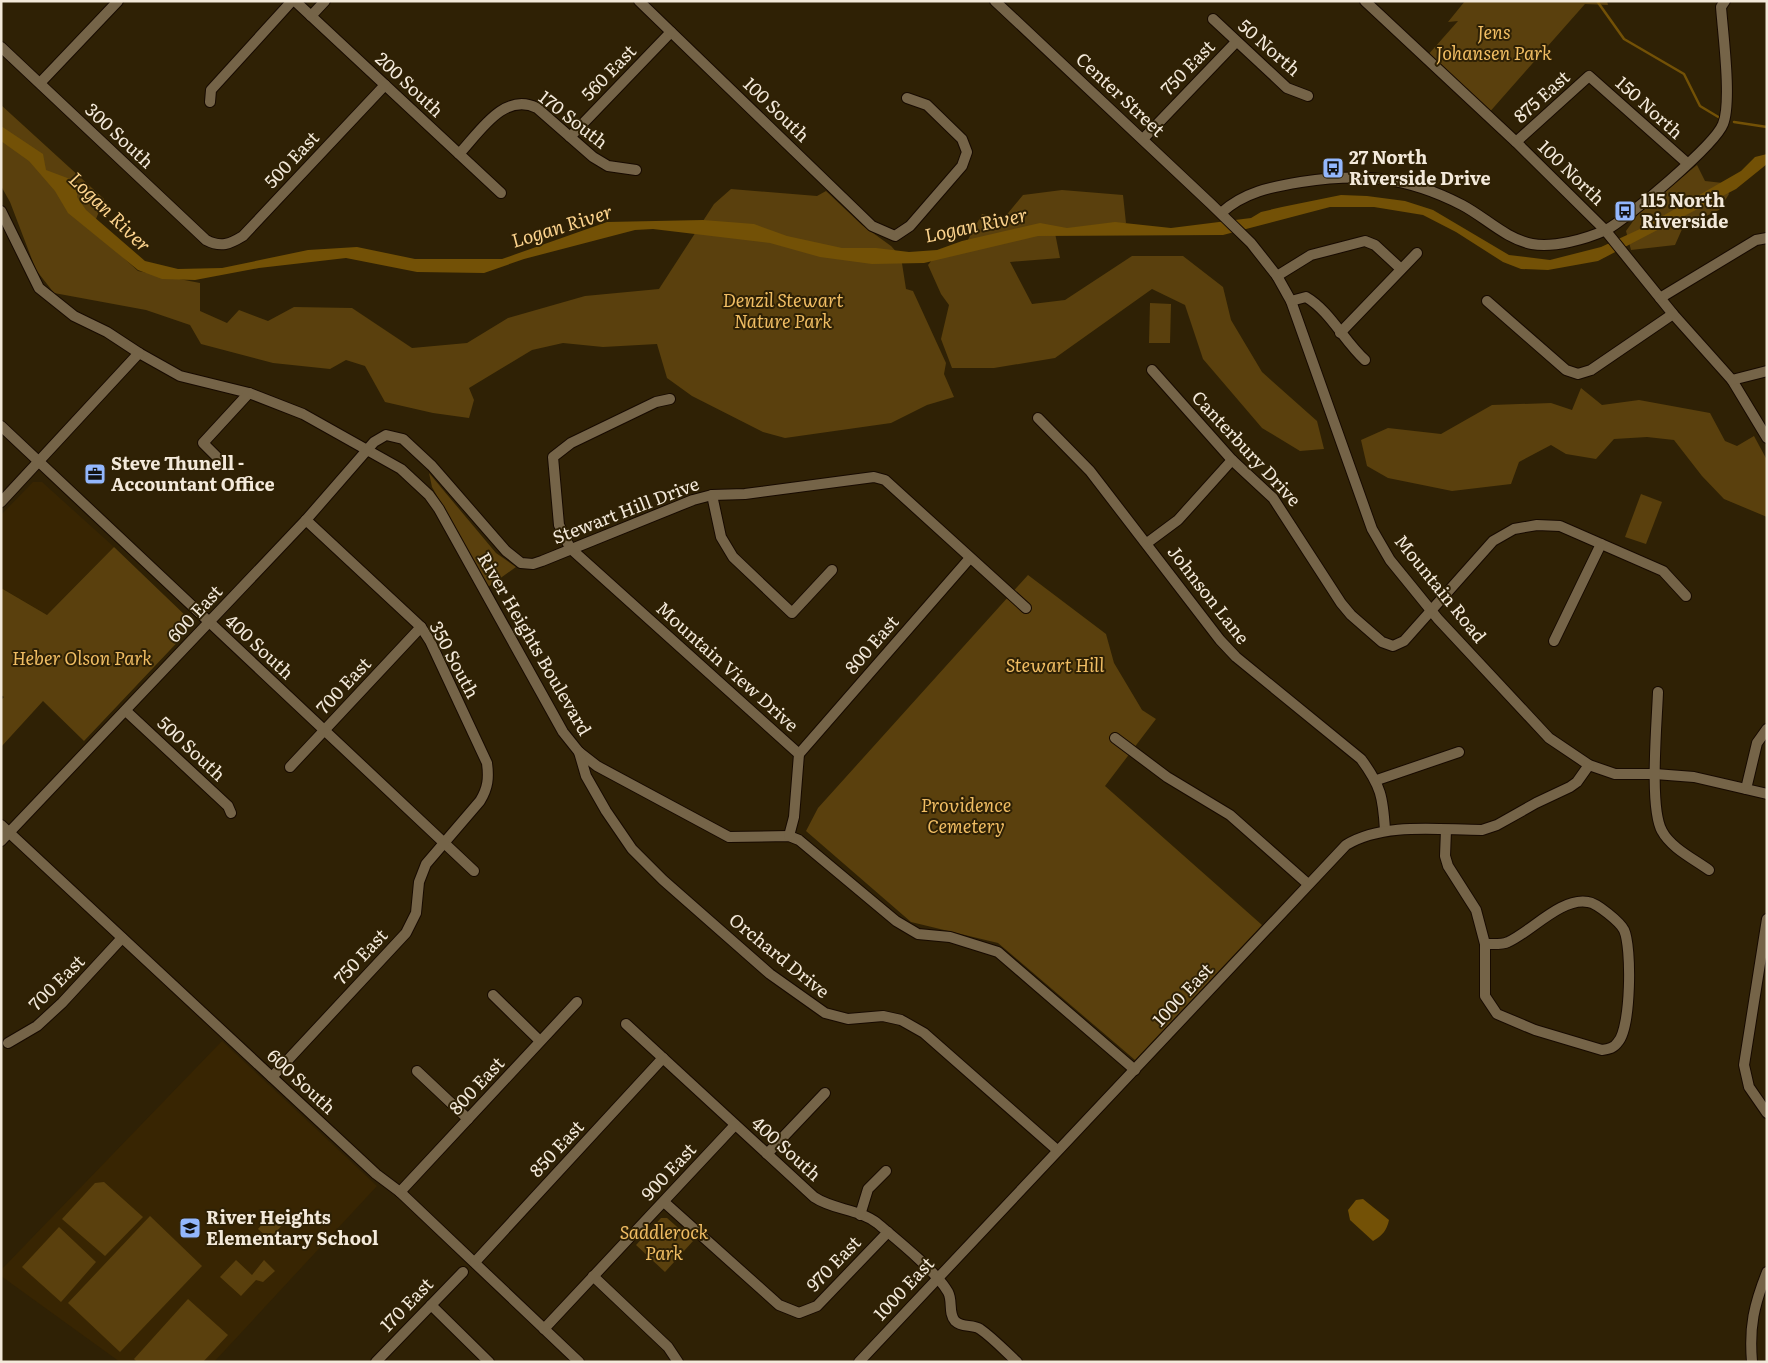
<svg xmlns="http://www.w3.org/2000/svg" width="1768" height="1363" font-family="Literata,serif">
<rect width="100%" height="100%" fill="#2f2105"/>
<g fill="#382502">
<path d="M 33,482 L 42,482 L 114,547 L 47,615 L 1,588 L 1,515 Z"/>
<path d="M 222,1041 L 377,1186 L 214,1362 L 120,1362 L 1,1276 L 1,1270 Z"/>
</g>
<g fill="#5a400d">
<path d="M 1465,1 L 1607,1 L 1608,5 L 1585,4 L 1487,115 L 1427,56 L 1458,21 L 1448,22 Z"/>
<path d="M 1,105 L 104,199 L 92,229 L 138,271 L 200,283 L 200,311 L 227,323 L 239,310 L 268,321 L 294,307 L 352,308 L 412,348 L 467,343 L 508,318 L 585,296 L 659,289 L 714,204 L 731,189 L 817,196 L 826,191 L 862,225 L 891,246 L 901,257 L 906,289 L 913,291 L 946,363 L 944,374 L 954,397 L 927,405 L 891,423 L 785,438 L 763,432 L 692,396 L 667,378 L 657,344 L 603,347 L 563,343 L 532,350 L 469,388 L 474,400 L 469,418 L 433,413 L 385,402 L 365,366 L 346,360 L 330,369 L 273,363 L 201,344 L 190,325 L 146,310 L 54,293 L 36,270 L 10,202 L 1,186 Z"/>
<path d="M 1697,165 L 1705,181 L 1723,183 L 1729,194 L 1719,210 L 1683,227 L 1675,245 L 1631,250 L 1626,231 L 1641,210 Z"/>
<path d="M 1062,190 L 1123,195 L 1126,223 L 1055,233 L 1060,258 L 1010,262 L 1032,304 L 1065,300 L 1132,256 L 1183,256 L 1223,287 L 1231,320 L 1262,372 L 1317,421 L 1324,449 L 1300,451 L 1262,428 L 1203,359 L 1185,305 L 1152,289 L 1055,358 L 994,368 L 952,368 L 941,339 L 949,305 L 941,294 L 928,265 L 937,254 L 963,249 L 982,214 L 1004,218 L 1023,195 Z"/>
<path d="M 1150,303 L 1171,304 L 1170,343 L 1149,343 Z"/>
<path d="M 1581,388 L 1602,405 L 1639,400 L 1710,413 L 1725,441 L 1737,446 L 1754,436 L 1767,460 L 1767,517 L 1724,499 L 1702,476 L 1674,440 L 1647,437 L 1614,439 L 1596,459 L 1566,454 L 1551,445 L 1519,462 L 1511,484 L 1452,491 L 1388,478 L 1367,466 L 1361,440 L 1388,428 L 1441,434 L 1492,405 L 1551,403 L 1572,410 Z"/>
<path d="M 429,473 L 496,553 L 516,567 L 488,587 L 432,487 Z"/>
<path d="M 1641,494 L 1662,502 L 1646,544 L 1625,537 Z"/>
<path d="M 114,547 L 189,619 L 188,631 L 84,741 L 43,701 L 1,747 L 1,700 L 4,697 L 1,695 L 1,588 L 47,615 Z"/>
<path d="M 1028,575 L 1106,634 L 1114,663 L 1142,710 L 1156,719 L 1105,786 L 1262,925 L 1135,1060 L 998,943 L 911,922 L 806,831 L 818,808 Z"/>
<path d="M 104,1182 L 143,1217 L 105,1256 L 62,1219 L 95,1183 Z"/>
<path d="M 150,1216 L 202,1266 L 120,1352 L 68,1303 Z"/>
<path d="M 275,1216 L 283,1224 L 277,1231 L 281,1235 L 274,1243 L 258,1229 L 265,1221 L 269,1224 Z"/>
<path d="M 661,1218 L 667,1218 L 693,1241 L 665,1272 L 636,1245 Z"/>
<path d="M 59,1227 L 96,1262 L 61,1302 L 22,1267 Z"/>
<path d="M 236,1260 L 252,1275 L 264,1260 L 275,1271 L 263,1282 L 256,1280 L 241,1296 L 220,1277 Z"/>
<path d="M 188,1299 L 228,1335 L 203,1362 L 137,1362 L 134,1359 Z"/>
</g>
<g fill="#735106">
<path d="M 1,126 L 43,154 L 46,170 L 70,179 L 78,186 L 77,197 L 86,210 L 145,261 L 178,269 L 222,268 L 308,250 L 357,247 L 415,259 L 502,259 L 607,222 L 703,220 L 754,224 L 787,236 L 842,248 L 876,248 L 909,252 L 937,250 L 962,241 L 1040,223 L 1067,228 L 1115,222 L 1171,228 L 1251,218 L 1261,212 L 1282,207 L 1341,195 L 1367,196 L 1405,201 L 1433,210 L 1509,255 L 1550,260 L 1601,247 L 1640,229 L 1741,171 L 1755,157 L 1767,154 L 1767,164 L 1736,189 L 1598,261 L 1548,270 L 1521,269 L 1503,262 L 1456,232 L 1423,215 L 1374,207 L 1330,207 L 1223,235 L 1038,236 L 924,263 L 872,264 L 820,257 L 770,243 L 653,229 L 635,230 L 524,259 L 484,273 L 417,272 L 346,258 L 259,268 L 195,280 L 162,279 L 138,270 L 68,213 L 55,191 L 29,161 L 1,141 Z"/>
<path d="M 1363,1199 L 1389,1220 C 1387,1230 1382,1236 1373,1241 L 1350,1220 L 1348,1210 L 1356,1200 Z"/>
</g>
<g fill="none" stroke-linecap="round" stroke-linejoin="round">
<g stroke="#735106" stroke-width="2.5">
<path d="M 1597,1 L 1624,39 L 1684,74 L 1700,106 L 1720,118"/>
<path d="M 1734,122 L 1767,127"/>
</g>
<g stroke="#170a00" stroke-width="12">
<g id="minor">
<path d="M 295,1 L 501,193"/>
<path d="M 639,1 L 872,226 L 895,236 L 910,226 L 962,166 L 967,152 L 962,139 L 927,105 L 907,98"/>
<path d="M 995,1 L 1211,204 L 1251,243 L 1277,276 L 1291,301 L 1372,529 L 1390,560 L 1438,619 L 1549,738 L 1589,765 L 1615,774 L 1655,774 L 1694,777 L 1767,794"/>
<path d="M 1365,1 L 1516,142 L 1605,230 L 1673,314 L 1732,380 L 1767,438"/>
<path d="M 311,16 L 325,1"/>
<path d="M 1213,19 L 1287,88 L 1308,96"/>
<path d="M 1,47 L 206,240 C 221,248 230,244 243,236 L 385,85"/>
<path d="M 40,83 L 118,1"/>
<path d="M 210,102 L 211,90 L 292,1"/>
<path d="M 570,137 L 671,32"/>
<path d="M 1143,139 L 1236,42"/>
<path d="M 1516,142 L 1589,76 L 1687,163"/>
<path d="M 459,154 C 479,133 504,91 537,108 L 593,157 L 608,166 L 636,170"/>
<path d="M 1,211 L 39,288 L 74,316 L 107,332 L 139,353 L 180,376 L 249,393 L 303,414 L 401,469 L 429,495 L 439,509 L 563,732 L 579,752 L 597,766 L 729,837 L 789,836 L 799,840 L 896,921 L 918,934 L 950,937 L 998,952 L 1135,1070"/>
<path d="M 1221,213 C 1244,192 1271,187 1301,182 C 1362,173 1406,176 1462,205 C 1485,217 1506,239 1532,244 C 1554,248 1586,239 1606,230 C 1627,219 1715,145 1723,124 C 1732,102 1723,34 1721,7 L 1725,1"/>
<path d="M 1277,276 L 1311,255 L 1365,241 L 1375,245 L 1401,269"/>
<path d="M 1660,298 L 1756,240 L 1767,238"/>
<path d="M 1291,301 L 1306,297 C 1330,311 1344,341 1365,360"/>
<path d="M 1487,301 L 1566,370 L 1578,374 L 1591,370 L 1673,314"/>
<path d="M 1340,333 L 1417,253"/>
<path d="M 1152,370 L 1232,460 L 1273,498 L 1341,603 L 1351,615 L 1382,642 L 1393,646 L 1404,641 L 1493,541 L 1514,529 L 1537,525 L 1560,526 L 1663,571 L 1686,596"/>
<path d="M 1732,380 L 1767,371"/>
<path d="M 670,399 L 656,402 L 571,443 L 553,457 L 559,525 L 570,548 L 799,754 L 794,817 L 789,836"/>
<path d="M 1038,418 L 1090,471 L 1220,640 L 1236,657 L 1361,759 C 1381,786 1383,797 1385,830"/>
<path d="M 1,426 L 474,871"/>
<path d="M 219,459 L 203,443 L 249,393"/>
<path d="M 712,495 L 721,537 L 733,557 L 792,613 L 832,570"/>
<path d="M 1,502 L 139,353"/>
<path d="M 1147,543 L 1178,520 L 1232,460"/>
<path d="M 1554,641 L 1601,544"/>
<path d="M 1658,692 C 1657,722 1649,808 1662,831 C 1671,848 1694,859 1709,870"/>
<path d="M 126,711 L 228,806 L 231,813"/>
<path d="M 1115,738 L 1167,777 L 1230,815 L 1308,884"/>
<path d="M 579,752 L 586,776 L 606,811 L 632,849 L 663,880 L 770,974 L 825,1013 L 848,1019 L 883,1016 L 901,1020 L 924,1033 L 1057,1150"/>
<path d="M 799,754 L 970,558"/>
<path d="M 290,767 L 421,627"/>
<path d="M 1377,780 L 1459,752"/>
<path d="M 1746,789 L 1757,743 L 1767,729"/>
<path d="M 1,825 L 376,1174 L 400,1192 L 579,1362"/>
<path d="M 1446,830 L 1445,856 L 1448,866 L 1476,910 L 1485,944 L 1485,996 L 1497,1014 L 1535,1030 L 1602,1050 C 1609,1049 1614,1048 1618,1042 C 1631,1028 1632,947 1624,930 C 1620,922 1597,903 1588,902 C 1561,897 1531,932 1508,942 C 1502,945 1492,944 1485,944"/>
<path d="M 1,841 L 306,520 L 374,442 L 386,435 L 403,439 L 432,466 L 506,551 L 521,563 L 533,564 L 542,561 L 693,500 L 712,495 L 745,494 L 874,477 L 885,480 L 1026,608"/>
<path d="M 1767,919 L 1744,1065 L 1749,1087 L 1767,1113"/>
<path d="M 493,995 L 540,1041"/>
<path d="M 626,1024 L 814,1197 C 833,1210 859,1209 877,1223 C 896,1239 936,1271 948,1292 C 953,1301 948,1313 955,1321 C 962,1328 972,1324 980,1329 C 993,1338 1005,1351 1017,1362"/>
<path d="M 8,1043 L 37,1026 L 62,1003 L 122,938"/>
<path d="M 417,1071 L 468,1119"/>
<path d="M 272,1077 L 406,933 L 416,913 L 419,882 L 426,864 L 480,801 C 488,788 489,778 487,763 L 430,641 L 421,627 L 306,520"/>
<path d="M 767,1154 L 825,1093"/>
<path d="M 400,1192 L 577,1002"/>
<path d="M 664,1202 L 779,1305 L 799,1313 L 817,1306 L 888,1232"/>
<path d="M 860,1215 L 868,1189 L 886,1171"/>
<path d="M 475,1262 L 663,1058"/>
<path d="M 593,1276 L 668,1347 L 678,1362"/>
<path d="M 431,1305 L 489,1362"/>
<path d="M 544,1329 L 735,1125"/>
<path d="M 376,1362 L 463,1272"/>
<path d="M 859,1362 L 1346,845 C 1384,822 1439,830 1482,830 L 1497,825 L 1536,803 L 1570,787 L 1577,782 L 1589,765"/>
<path d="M 1752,1362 C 1749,1326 1754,1305 1767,1272"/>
</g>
</g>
<use href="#minor" stroke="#756448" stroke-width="10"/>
</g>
<defs>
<g id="bus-square" transform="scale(1.125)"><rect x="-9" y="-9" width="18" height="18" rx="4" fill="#93b7fd" stroke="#2f2105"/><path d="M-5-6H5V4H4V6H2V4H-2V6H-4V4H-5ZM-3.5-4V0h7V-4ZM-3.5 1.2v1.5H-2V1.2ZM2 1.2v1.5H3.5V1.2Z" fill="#111"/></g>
<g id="office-square" transform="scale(1.125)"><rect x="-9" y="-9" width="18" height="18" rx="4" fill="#93b7fd" stroke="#2f2105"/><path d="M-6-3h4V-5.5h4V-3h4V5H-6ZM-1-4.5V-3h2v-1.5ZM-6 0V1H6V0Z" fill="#111"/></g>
<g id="school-square" transform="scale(1.125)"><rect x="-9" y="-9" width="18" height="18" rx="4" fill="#93b7fd" stroke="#2f2105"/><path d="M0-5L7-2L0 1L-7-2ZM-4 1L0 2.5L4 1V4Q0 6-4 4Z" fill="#111"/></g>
</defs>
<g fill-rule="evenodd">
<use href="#bus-square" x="1333" y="168"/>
<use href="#bus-square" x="1625" y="211"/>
<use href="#office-square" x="95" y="474"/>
<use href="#school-square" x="190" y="1228"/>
</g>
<g text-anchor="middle" stroke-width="4" stroke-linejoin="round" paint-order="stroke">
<g font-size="18" font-style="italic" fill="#f0bd63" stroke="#2f2105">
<text x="1494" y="39">Jens<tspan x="1494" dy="21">Johansen Park</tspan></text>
<text x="783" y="307">Denzil Stewart<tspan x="783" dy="21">Nature Park</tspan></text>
<text x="82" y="665">Heber Olson Park</text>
<text x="1055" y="672">Stewart Hill</text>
<text x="966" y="812">Providence<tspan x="966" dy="21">Cemetery</tspan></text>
<text x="664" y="1239">Saddlerock<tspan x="664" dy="21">Park</tspan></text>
</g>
<g font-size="18" fill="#f3e9da" stroke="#2f2105">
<text transform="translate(1269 48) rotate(41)" y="6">50 North</text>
<text transform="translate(1188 68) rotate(-46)" y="6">750 East</text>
<text transform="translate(609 73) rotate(-46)" y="6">560 East</text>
<text transform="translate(409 85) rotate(43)" y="6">200 South</text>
<text transform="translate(1120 95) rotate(43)" y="6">Center Street</text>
<text transform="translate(1542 97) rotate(-42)" y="6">875 East</text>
<text transform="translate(1649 108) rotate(42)" y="6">150 North</text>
<text transform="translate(776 110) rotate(44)" y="6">100 South</text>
<text transform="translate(573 120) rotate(38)" y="6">170 South</text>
<text transform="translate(119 136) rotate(43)" y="6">300 South</text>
<text transform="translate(292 160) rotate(-47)" y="6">500 East</text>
<text transform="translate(1571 173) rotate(44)" y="6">100 North</text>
<text transform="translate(1246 449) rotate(47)" y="6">Canterbury Drive</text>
<text transform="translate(626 511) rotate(-21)" y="6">Stewart Hill Drive</text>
<text transform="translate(1440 589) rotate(51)" y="6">Mountain Road</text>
<text transform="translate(1208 595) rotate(52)" y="6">Johnson Lane</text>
<text transform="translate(195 614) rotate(-47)" y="6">600 East</text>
<text transform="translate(534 644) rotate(60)" y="6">River Heights Boulevard</text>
<text transform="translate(872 645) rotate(-49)" y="6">800 East</text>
<text transform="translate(259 647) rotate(43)" y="6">400 South</text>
<text transform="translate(454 660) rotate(62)" y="6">350 South</text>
<text transform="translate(727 667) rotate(42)" y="6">Mountain View Drive</text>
<text transform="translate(344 686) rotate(-47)" y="6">700 East</text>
<text transform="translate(191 749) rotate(43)" y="6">500 South</text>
<text transform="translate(779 956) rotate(39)" y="6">Orchard Drive</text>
<text transform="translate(361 957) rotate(-47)" y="6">750 East</text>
<text transform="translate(57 983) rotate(-45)" y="6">700 East</text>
<text transform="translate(1183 995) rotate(-47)" y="6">1000 East</text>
<text transform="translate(301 1082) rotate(43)" y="6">600 South</text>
<text transform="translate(477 1086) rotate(-47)" y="6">800 East</text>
<text transform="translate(557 1149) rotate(-47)" y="6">850 East</text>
<text transform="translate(786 1149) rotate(42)" y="6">400 South</text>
<text transform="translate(669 1172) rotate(-47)" y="6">900 East</text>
<text transform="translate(834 1264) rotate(-46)" y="6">970 East</text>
<text transform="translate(904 1289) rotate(-47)" y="6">1000 East</text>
<text transform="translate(407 1305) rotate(-46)" y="6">170 East</text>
</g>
<g font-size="18" font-weight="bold" fill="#f3e9da" stroke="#2f2105" text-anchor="start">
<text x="1349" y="164">27 North<tspan x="1349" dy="21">Riverside Drive</tspan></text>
<text x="1641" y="207">115 North<tspan x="1641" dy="21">Riverside</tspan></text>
<text x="111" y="470">Steve Thunell -<tspan x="111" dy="21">Accountant Office</tspan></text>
<text x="206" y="1224">River Heights<tspan x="206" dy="21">Elementary School</tspan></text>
</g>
<g font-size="19" font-style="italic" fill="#fcd38d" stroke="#2f2105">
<text transform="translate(110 212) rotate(44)" y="7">Logan River</text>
<text transform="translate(976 225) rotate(-12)" y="7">Logan River</text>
<text transform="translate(562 226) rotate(-17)" y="7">Logan River</text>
</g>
</g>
<rect width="1768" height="1363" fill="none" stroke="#f3e9da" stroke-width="5"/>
</svg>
